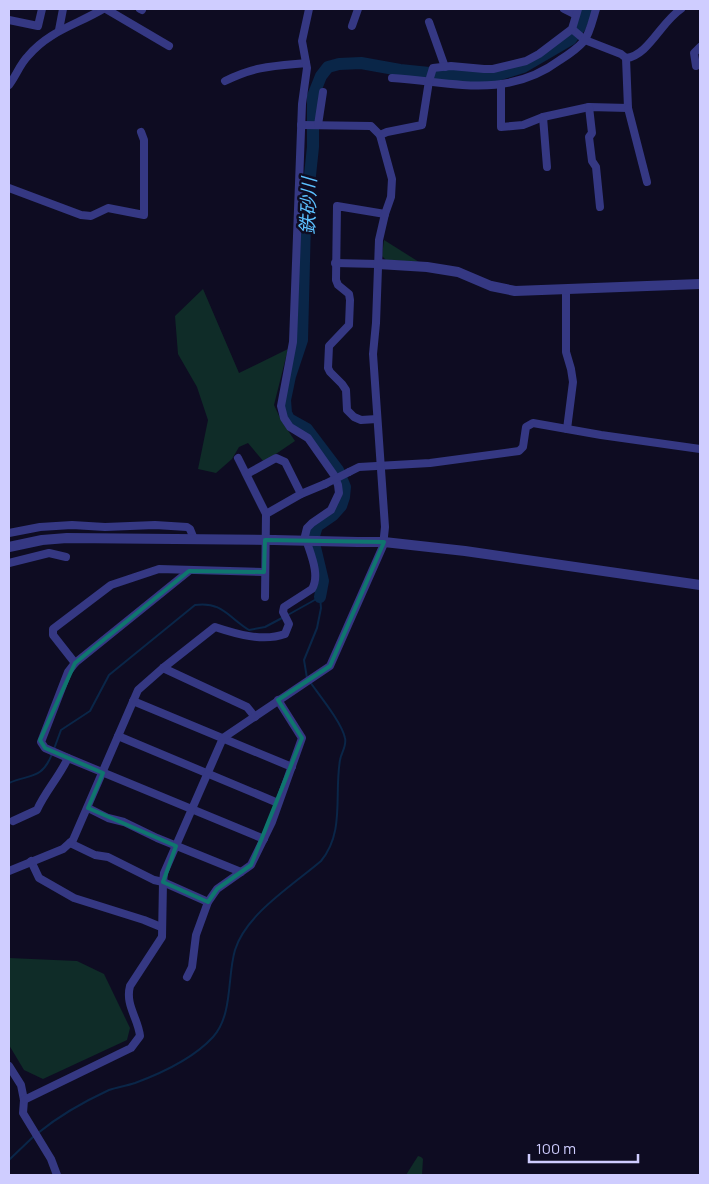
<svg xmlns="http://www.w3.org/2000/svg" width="709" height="1184" font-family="Manrope,'Noto Sans JP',sans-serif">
<rect width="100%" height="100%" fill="#0e0c22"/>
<g fill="#0f2c28">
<path d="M 384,240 L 419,262 L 386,260 L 382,256 Z"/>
<path d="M 203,289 L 239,373 L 288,349 L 274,405 L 281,420 L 295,441 L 264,462 L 248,443 L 239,447 L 232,459 L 216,473 L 198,469 L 208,420 L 197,387 L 178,354 L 175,316 Z"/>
<path d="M 9,958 L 77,961 L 104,974 L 130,1028 L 127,1040 L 43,1079 L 24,1070 L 9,1045 Z"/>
<path d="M 418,1156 L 421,1157 L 423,1159 L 422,1175 L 406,1175 Z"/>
</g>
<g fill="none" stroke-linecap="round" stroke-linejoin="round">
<g stroke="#0a2648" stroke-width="2">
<path d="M 286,616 L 320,597 L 321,608 L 317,628 L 304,660 L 307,678"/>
<path d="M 54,749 L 61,730 L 90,711 L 109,675 L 195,605 C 222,601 229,618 249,630 L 265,627 L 282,618"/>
<path d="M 9,783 C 29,774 42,780 52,754"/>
<path d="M 38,1133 C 60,1115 83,1102 109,1090 C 118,1087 126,1086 135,1083 C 162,1073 193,1059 213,1037 C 233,1015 227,977 235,950 C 246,914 293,885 321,861 C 345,832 334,795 340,760 C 341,753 347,746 345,738 C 342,723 320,696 310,682"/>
<path d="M 9,1160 L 34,1136"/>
</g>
<path stroke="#0a2648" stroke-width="12" d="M 320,597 L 323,581 L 313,539 L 317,526 L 333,515 L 341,506 L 344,497 L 345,487 L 338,470 L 307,429 L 289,419 L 286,413 L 285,400 L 290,376 L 302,340 L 305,222 L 313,147 L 313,96 L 321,76 L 328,67 L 339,64 L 361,63 L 400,70 L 449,75 L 488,77 L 497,75 L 523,67 L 571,39 L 580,27 L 587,9"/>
<g stroke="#353883" stroke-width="8">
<path d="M 106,9 L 169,46"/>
<path d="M 140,9 L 142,10"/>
<path d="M 564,9 L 576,15"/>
<path d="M 9,20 L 38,26 L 42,9"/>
<path d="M 429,22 L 445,67"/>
<path d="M 352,26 L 358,9"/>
<path d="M 572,29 L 585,40 L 621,54 L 626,58"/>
<path d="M 59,30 L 63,9"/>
<path d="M 696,66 L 694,53 L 700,47"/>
<path d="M 392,78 C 453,82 506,100 560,60 C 568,55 577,49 584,41 C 590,33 593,18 596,9"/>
<path d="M 225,81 C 255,66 273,66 306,63"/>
<path d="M 9,85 C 16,76 20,64 28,56 C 49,31 76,25 103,9"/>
<path d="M 501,85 L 501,127 L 523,125 L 543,117 L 589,107 L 628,108 L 626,58 C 648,56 661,22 681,9"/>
<path d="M 589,107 L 592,133 L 589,137 L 592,161 L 596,167 L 600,207"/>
<path d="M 628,108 L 647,182"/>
<path d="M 543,117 L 547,167"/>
<path d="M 301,125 L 371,126 L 380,135"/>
<path d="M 318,125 L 323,92"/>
<path d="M 9,188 L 81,215 L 91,216 L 108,208 L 144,215 L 144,140 L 141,132"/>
<path d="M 335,263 L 378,264"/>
<path d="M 566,290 L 566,352 L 571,369 L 573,382 L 567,429"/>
<path d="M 377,419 L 361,420 L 354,417 L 347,410 L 346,390 L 342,384 L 330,372 L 328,368 L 329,346 L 349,325 L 350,300 L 349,294 L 338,285 L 336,280 L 337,206 L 385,214"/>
<path d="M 238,458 L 266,514"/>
<path d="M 349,472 L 359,467 L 430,463 L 519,451 L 523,447 L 526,427 L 533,423 L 601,435 L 700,449"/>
<path d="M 247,474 L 276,458 L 285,462 L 301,494"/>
<path d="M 9,533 L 40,527 L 72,525 L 105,527 L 155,525 L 187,527 L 190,529 L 194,539"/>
<path d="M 9,563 L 49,553 L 66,557"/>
<path d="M 189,571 L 75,663 L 68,672 L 41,742 L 45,748 L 68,758 L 264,839"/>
<path d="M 265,597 L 266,514 L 301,494 L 325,484"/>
<path d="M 75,663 L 53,635 L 53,629 L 111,585 L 159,569 L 264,572"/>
<path d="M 163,668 L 247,707 L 255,717"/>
<path d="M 133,701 L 292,767"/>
<path d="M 118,736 L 278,803"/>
<path d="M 88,808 L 108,818 L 124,822 L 157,838 L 241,872"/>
<path d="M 13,821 L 37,810 C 45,792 59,777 68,758"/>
<path d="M 70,843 L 95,855 L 108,857 L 154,880 L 163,882 L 208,902"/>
<path d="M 31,861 L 39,878 L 74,898 L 144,920 L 161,927"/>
<path d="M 9,871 L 63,849 L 73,840 L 138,690 L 163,668 L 215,627 C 236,634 263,642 285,634 L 289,624 L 283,612 L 284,607 L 312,589 C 321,574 309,551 305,536 L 307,528 L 312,523 L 331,510 L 339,493 L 338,485 L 334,475 L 308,438 L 290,427 L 284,418 L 281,406 L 293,342 L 302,104 L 307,68 L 302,41 L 309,9"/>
<path d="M 187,977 L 192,967 L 196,935 L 208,902 L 217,889 L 251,865 L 272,822 L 302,738 L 278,700"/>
<path d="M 9,1066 L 21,1085 L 24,1100 L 23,1113 L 51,1159 L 57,1175"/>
<path d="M 24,1100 L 131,1048 L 140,1036 C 138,1018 125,1005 130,986 L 162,937 L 163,882 L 164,873 L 223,738 L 330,666 L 383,546 L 385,527 L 373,354 L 376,323 L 379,240 L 385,214 L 391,197 L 392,179 L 380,135 L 387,132 L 422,125 L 429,81 L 433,68 L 451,66 L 484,69 L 493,69 L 526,61 L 539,54 L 572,29 L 578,9"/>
</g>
<g stroke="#353883" stroke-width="10">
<path d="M 378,264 L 427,267 L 458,272 L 491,286 L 515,291 L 700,284"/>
<path d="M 358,542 L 384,542 L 465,551 L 700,585"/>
<path d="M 9,547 L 42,540 L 67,538 L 274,540"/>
</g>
<path stroke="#353883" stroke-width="8" d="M 325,484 L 349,472"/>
<path stroke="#353883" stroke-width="10" d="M 274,540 L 358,542"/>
</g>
<path fill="none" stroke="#0f766e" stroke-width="4" stroke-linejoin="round" d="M 265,540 L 384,542 L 330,666 L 278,700 L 302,738 L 251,865 L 217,889 L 208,902 L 163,882 L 176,846 L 88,808 L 103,773 L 45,748 L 40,740 L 75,663 L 189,571 L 264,572 Z"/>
<g text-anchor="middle" stroke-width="5" stroke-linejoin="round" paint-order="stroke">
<g font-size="19" font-style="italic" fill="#5bc0ff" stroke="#0e0c22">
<text transform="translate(308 206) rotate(-88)" y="7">鉄砂川</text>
</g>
</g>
<rect width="709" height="1184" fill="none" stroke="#cfcdff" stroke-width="20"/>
<path d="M529 1154v8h109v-8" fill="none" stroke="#cfcdff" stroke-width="2.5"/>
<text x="536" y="1154" font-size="15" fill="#cfcdff" stroke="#0e0c22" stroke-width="4" paint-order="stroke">100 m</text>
</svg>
